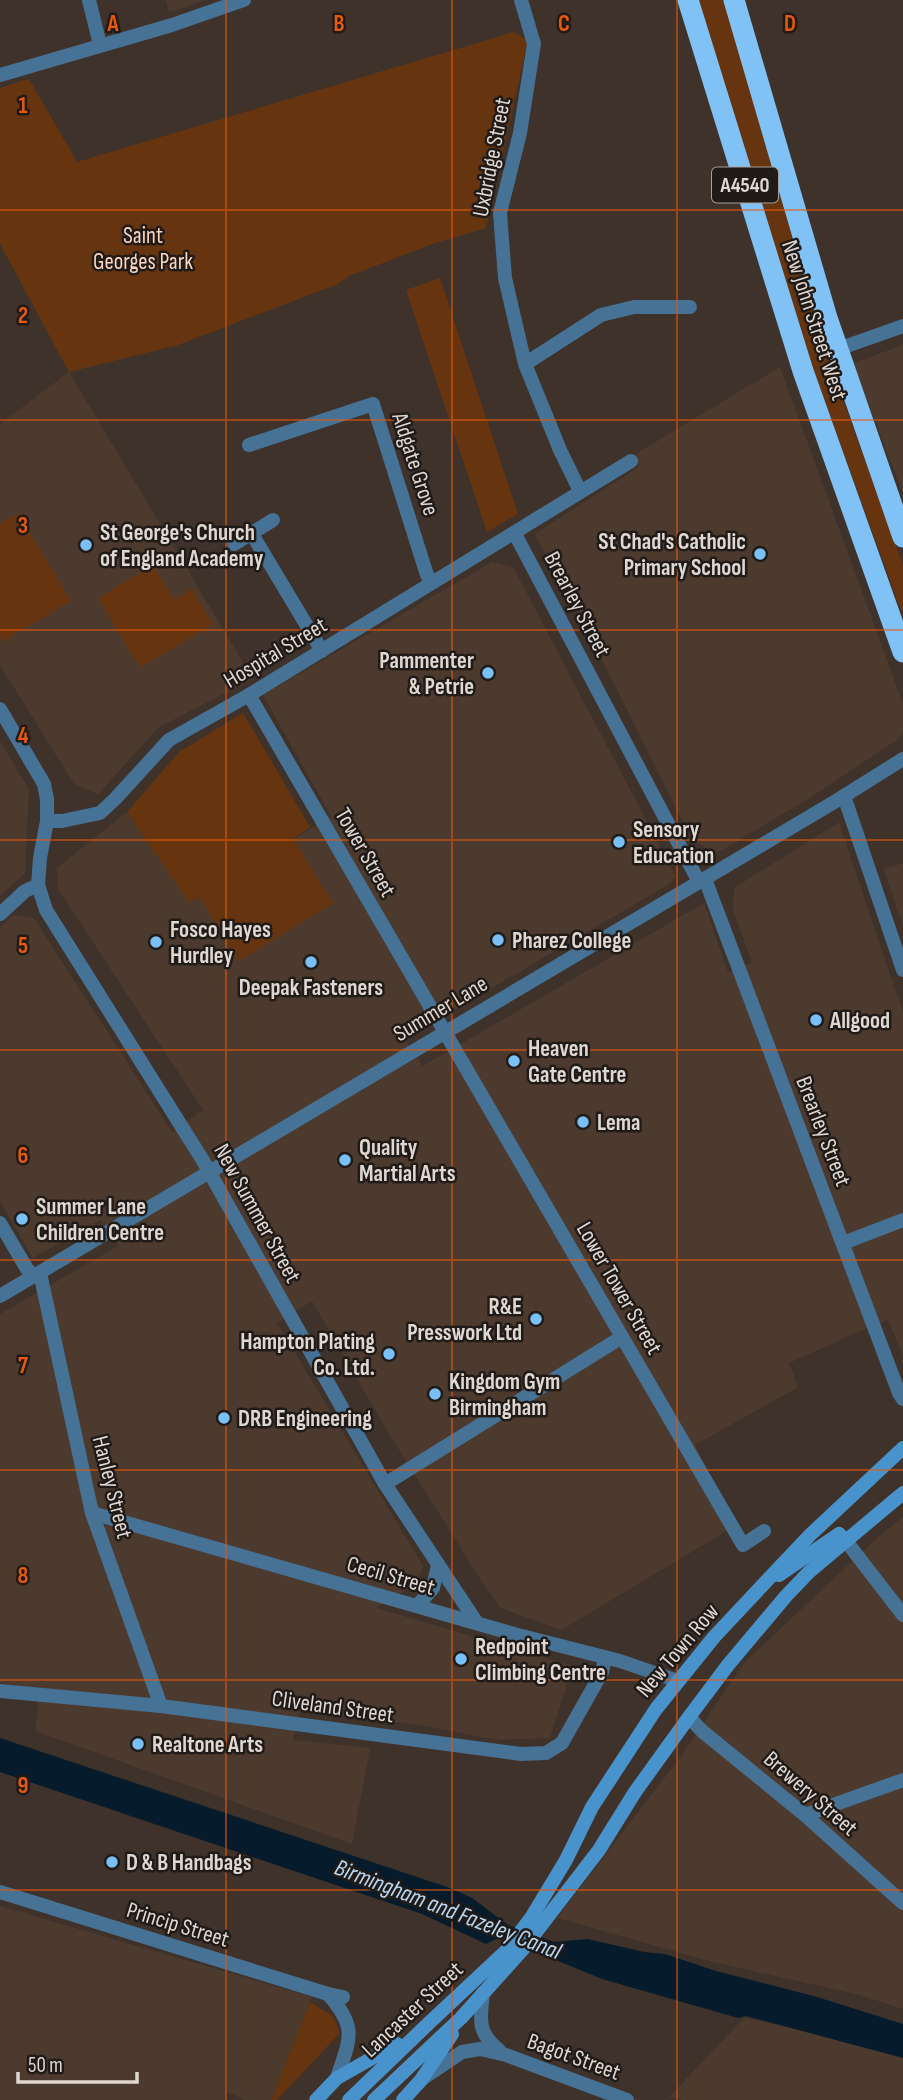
<svg xmlns="http://www.w3.org/2000/svg" width="903" height="2100" font-family="'Sofia Sans Condensed',sans-serif">
<rect width="100%" height="100%" fill="#3f322a"/>
<g fill="#4d3a2e">
<path d="M 166,0 L 205,0 L 169,12 Z"/>
<path d="M 903,345 L 903,494 L 853,363 Z"/>
<path d="M 780,367 L 903,704 L 903,732 L 897,740 L 808,799 L 717,853 L 697,843 L 690,837 L 616,687 L 535,534 L 639,467 L 634,455 Z"/>
<path d="M 69,372 L 253,679 L 159,727 L 98,794 L 74,784 L 0,665 L 0,424 Z"/>
<path d="M 492,562 L 513,567 L 676,877 L 669,884 L 405,1039 L 423,1066 L 704,903 L 728,972 L 752,963 L 733,909 L 734,888 L 839,822 L 903,1013 L 903,1355 L 888,1320 L 867,1328 L 789,1363 L 798,1387 L 695,1445 L 735,1526 L 561,1630 L 501,1608 L 480,1579 L 388,1432 L 312,1301 L 277,1323 L 423,1566 L 417,1584 L 376,1608 L 573,1666 L 550,1738 L 498,1740 L 419,1725 L 300,1711 L 293,1740 L 370,1748 L 352,1844 L 35,1731 L 40,1688 L 0,1683 L 0,1314 L 118,1246 L 100,1220 L 33,1258 L 0,1202 L 0,928 L 13,915 L 34,918 L 172,1132 L 203,1110 L 58,889 L 57,868 L 127,812 L 190,903 L 331,816 L 263,695 Z"/>
<path d="M 0,741 L 29,790 L 25,873 L 0,896 Z"/>
<path d="M 903,863 L 903,926 L 884,869 Z"/>
<path d="M 903,1517 L 903,2009 L 860,1995 L 713,1962 L 557,1918 L 682,1755 L 744,1663 L 876,1539 Z"/>
<path d="M 0,1906 L 312,1997 L 271,2100 L 244,2100 L 228,2092 L 224,2100 L 0,2100 Z"/>
<path d="M 744,2018 L 863,2042 L 903,2058 L 903,2100 L 683,2100 L 669,2097 Z"/>
</g>
<g fill="#663510">
<path d="M 698,0 L 725,0 L 798,258 L 829,362 L 903,565 L 903,616 L 816,377 L 778,259 Z"/>
<path d="M 514,32 L 528,40 L 486,228 L 435,243 L 349,276 L 338,284 L 178,345 L 69,372 L 0,244 L 0,88 L 29,79 L 77,162 Z"/>
<path d="M 440,278 L 518,514 L 487,532 L 406,290 Z"/>
<path d="M 18,513 L 71,601 L 2,642 L 0,639 L 0,524 Z"/>
<path d="M 153,565 L 174,600 L 192,589 L 213,624 L 140,668 L 98,598 Z"/>
<path d="M 243,713 L 310,827 L 293,839 L 333,903 L 239,961 L 199,897 L 189,903 L 127,812 L 179,752 Z"/>
<path d="M 310,2002 L 333,2016 L 340,2033 L 277,2100 L 271,2100 Z"/>
</g>
<path fill="#061c2c" d="M 0,1738 L 453,1889 L 472,1898 L 508,1925 L 554,1942 L 588,1939 L 644,1952 L 665,1954 L 716,1971 L 817,1997 L 903,2024 L 903,2058 L 746,2016 L 738,2018 L 602,1979 L 500,1937 L 486,1944 L 422,1914 L 0,1772 Z"/>
<g fill="none" stroke-linecap="round" stroke-linejoin="round">
<g stroke="#467296" stroke-width="14">
<path d="M 89,0 L 100,45"/>
<path d="M 521,0 L 534,44 L 520,133 L 500,213 L 505,278 L 525,364 L 560,450 L 580,491"/>
<path d="M 0,75 L 172,25 L 244,0"/>
<path d="M 838,349 L 903,326"/>
<path d="M 525,364 L 601,315 L 634,307 L 690,307"/>
<path d="M 249,445 L 373,404 L 427,575 L 432,582"/>
<path d="M 252,534 L 322,651"/>
<path d="M 515,534 L 699,882"/>
<path d="M 234,544 L 273,520"/>
<path d="M 249,695 L 743,1545 L 764,1531"/>
<path d="M 0,709 L 44,784 L 47,799 L 47,821 L 40,858 L 38,885 L 25,891 L 0,914"/>
<path d="M 844,796 L 903,970"/>
<path d="M 47,821 L 62,821 L 100,813 L 115,799 L 169,740 L 249,695 L 631,461"/>
<path d="M 705,879 L 899,1393 L 903,1399"/>
<path d="M 38,885 L 46,910 L 202,1159 L 385,1484 L 477,1623"/>
<path d="M 0,1223 L 27,1269 L 34,1276"/>
<path d="M 843,1243 L 903,1220"/>
<path d="M 40,1273 L 92,1513 L 161,1706"/>
<path d="M 0,1296 L 836,801 L 903,759"/>
<path d="M 385,1484 L 622,1337"/>
<path d="M 92,1513 L 514,1634 L 620,1661 L 678,1681"/>
<path d="M 846,1541 L 903,1615"/>
<path d="M 417,1606 L 433,1588 L 438,1565"/>
<path d="M 0,1691 L 161,1706 L 521,1754 L 546,1753 L 562,1743 L 602,1672 L 605,1658"/>
<path d="M 689,1717 L 702,1731 L 805,1815 L 903,1903"/>
<path d="M 805,1815 L 903,1780"/>
<path d="M 0,1892 L 328,1994 L 343,1997"/>
<path d="M 483,1993 C 480,2019 477,2033 499,2050"/>
<path d="M 328,1994 C 358,2028 350,2038 337,2078"/>
<path d="M 422,2079 L 462,2052 L 480,2049 L 506,2055 L 627,2100"/>
</g>
<g stroke="#4993cd" stroke-width="14">
<path d="M 779,1575 L 839,1534 L 846,1541"/>
<path d="M 316,2100 L 337,2078 L 397,2044"/>
<path d="M 349,2100 L 430,2022 L 506,1951 L 531,1918 L 566,1860 L 592,1807 L 656,1709 L 714,1637 L 775,1572 L 810,1535 L 903,1448"/>
<path d="M 374,2100 L 461,2018 L 523,1949 L 599,1850 L 635,1792 L 689,1717 L 728,1665 L 786,1596 L 809,1572 L 903,1493"/>
<path d="M 403,2100 L 421,2080 L 452,2034"/>
</g>
<g stroke="#81c2f6" stroke-width="21">
<path d="M 688,0 L 803,371 L 903,652"/>
<path d="M 734,0 L 827,318 L 903,537"/>
</g>
</g>
<path fill="none" stroke="#e8590c" stroke-width="2" stroke-opacity="0.55" d="M 226,0 L 226,2100M 452,0 L 452,2100M 677,0 L 677,2100M 0,210 L 903,210M 0,420 L 903,420M 0,630 L 903,630M 0,840 L 903,840M 0,1050 L 903,1050M 0,1260 L 903,1260M 0,1470 L 903,1470M 0,1680 L 903,1680M 0,1890 L 903,1890"/>
<g fill="#79bff8" stroke="#211b18" stroke-width="2.5">
<circle cx="86" cy="545" r="7"/>
<circle cx="760" cy="554" r="7"/>
<circle cx="488" cy="673" r="7"/>
<circle cx="619" cy="842" r="7"/>
<circle cx="498" cy="940" r="7"/>
<circle cx="156" cy="942" r="7"/>
<circle cx="311" cy="962" r="7"/>
<circle cx="816" cy="1020" r="7"/>
<circle cx="514" cy="1061" r="7"/>
<circle cx="583" cy="1122" r="7"/>
<circle cx="345" cy="1160" r="7"/>
<circle cx="22" cy="1219" r="7"/>
<circle cx="536" cy="1319" r="7"/>
<circle cx="389" cy="1354" r="7"/>
<circle cx="435" cy="1394" r="7"/>
<circle cx="224" cy="1418" r="7"/>
<circle cx="461" cy="1659" r="7"/>
<circle cx="138" cy="1744" r="7"/>
<circle cx="112" cy="1862" r="7"/>
</g>
<g text-anchor="middle" stroke-width="5" stroke-linejoin="round" paint-order="stroke">
<rect fill="#211b18" stroke="#a69f9a" stroke-width="2" x="712" y="167.5" width="66" height="35" rx="5"/>
<g font-size="21" font-weight="bold" fill="#dfd7d2">
<text x="745" y="192">A4540</text>
</g>
<g font-size="23" fill="#dfd7d2" stroke="#211b18">
<text transform="translate(491 157) rotate(-79)" y="8">Uxbridge Street</text>
<text transform="translate(815 320) rotate(72)" y="8">New John Street West</text>
<text transform="translate(416 464) rotate(72)" y="8">Aldgate Grove</text>
<text transform="translate(578 604) rotate(62)" y="8">Brearley Street</text>
<text transform="translate(275 652) rotate(-31)" y="8">Hospital Street</text>
<text transform="translate(366 852) rotate(60)" y="8">Tower Street</text>
<text transform="translate(440 1008) rotate(-31)" y="8">Summer Lane</text>
<text transform="translate(824 1131) rotate(69)" y="8">Brearley Street</text>
<text transform="translate(258 1213) rotate(61)" y="8">New Summer Street</text>
<text transform="translate(620 1288) rotate(60)" y="8">Lower Tower Street</text>
<text transform="translate(113 1487) rotate(76)" y="8">Hanley Street</text>
<text transform="translate(391 1575) rotate(16)" y="8">Cecil Street</text>
<text transform="translate(677 1650) rotate(-50)" y="8">New Town Row</text>
<text transform="translate(333 1706) rotate(8)" y="8">Cliveland Street</text>
<text transform="translate(811 1793) rotate(41)" y="8">Brewery Street</text>
<text transform="translate(178 1924) rotate(17)" y="8">Princip Street</text>
<text transform="translate(412 2009) rotate(-43)" y="8">Lancaster Street</text>
<text transform="translate(574 2056) rotate(20)" y="8">Bagot Street</text>
</g>
<g font-size="23" fill="#fcd4bd" stroke="#211b18">
<text x="143" y="243">Saint<tspan x="143" dy="26">Georges Park</tspan></text>
</g>
<g font-size="23" font-weight="bold" fill="#dfd7d2" stroke="#211b18" text-anchor="start">
<text x="100" y="540">St George's Church<tspan x="100" dy="26">of England Academy</tspan></text>
<text x="746" y="549" text-anchor="end">St Chad's Catholic<tspan x="746" dy="26">Primary School</tspan></text>
<text x="474" y="668" text-anchor="end">Pammenter<tspan x="474" dy="26">&amp; Petrie</tspan></text>
<text x="633" y="837">Sensory<tspan x="633" dy="26">Education</tspan></text>
<text x="170" y="937">Fosco Hayes<tspan x="170" dy="26">Hurdley</tspan></text>
<text x="512" y="948">Pharez College</text>
<text x="311" y="995" text-anchor="middle">Deepak Fasteners</text>
<text x="830" y="1028">Allgood</text>
<text x="528" y="1056">Heaven<tspan x="528" dy="26">Gate Centre</tspan></text>
<text x="597" y="1130">Lema</text>
<text x="359" y="1155">Quality<tspan x="359" dy="26">Martial Arts</tspan></text>
<text x="36" y="1214">Summer Lane<tspan x="36" dy="26">Children Centre</tspan></text>
<text x="522" y="1314" text-anchor="end">R&amp;E<tspan x="522" dy="26">Presswork Ltd</tspan></text>
<text x="375" y="1349" text-anchor="end">Hampton Plating<tspan x="375" dy="26">Co. Ltd.</tspan></text>
<text x="449" y="1389">Kingdom Gym<tspan x="449" dy="26">Birmingham</tspan></text>
<text x="238" y="1426">DRB Engineering</text>
<text x="475" y="1654">Redpoint<tspan x="475" dy="26">Climbing Centre</tspan></text>
<text x="152" y="1752">Realtone Arts</text>
<text x="126" y="1870">D &amp; B Handbags</text>
</g>
<g font-size="24" font-style="italic" fill="#b4d6f3" stroke="#211b18">
<text transform="translate(448 1909) rotate(21)" y="8">Birmingham and Fazeley Canal</text>
</g>
</g>
<g font-size="23" text-anchor="middle" font-weight="bold" fill="#e8590c" stroke="#211b18" stroke-width="5" stroke-linejoin="round" paint-order="stroke">
<text x="113" y="31">A</text>
<text x="339" y="31">B</text>
<text x="564" y="31">C</text>
<text x="790" y="31">D</text>
<text x="23" y="113">1</text>
<text x="23" y="323">2</text>
<text x="23" y="533">3</text>
<text x="23" y="743">4</text>
<text x="23" y="953">5</text>
<text x="23" y="1163">6</text>
<text x="23" y="1373">7</text>
<text x="23" y="1583">8</text>
<text x="23" y="1793">9</text>
</g>
<path d="M18 2072v10h119v-10" fill="none" stroke="#dfd7d2" stroke-width="3.5"/>
<text x="28" y="2072" font-size="21" fill="#dfd7d2" stroke="#211b18" stroke-width="5" paint-order="stroke">50 m</text>
</svg>
